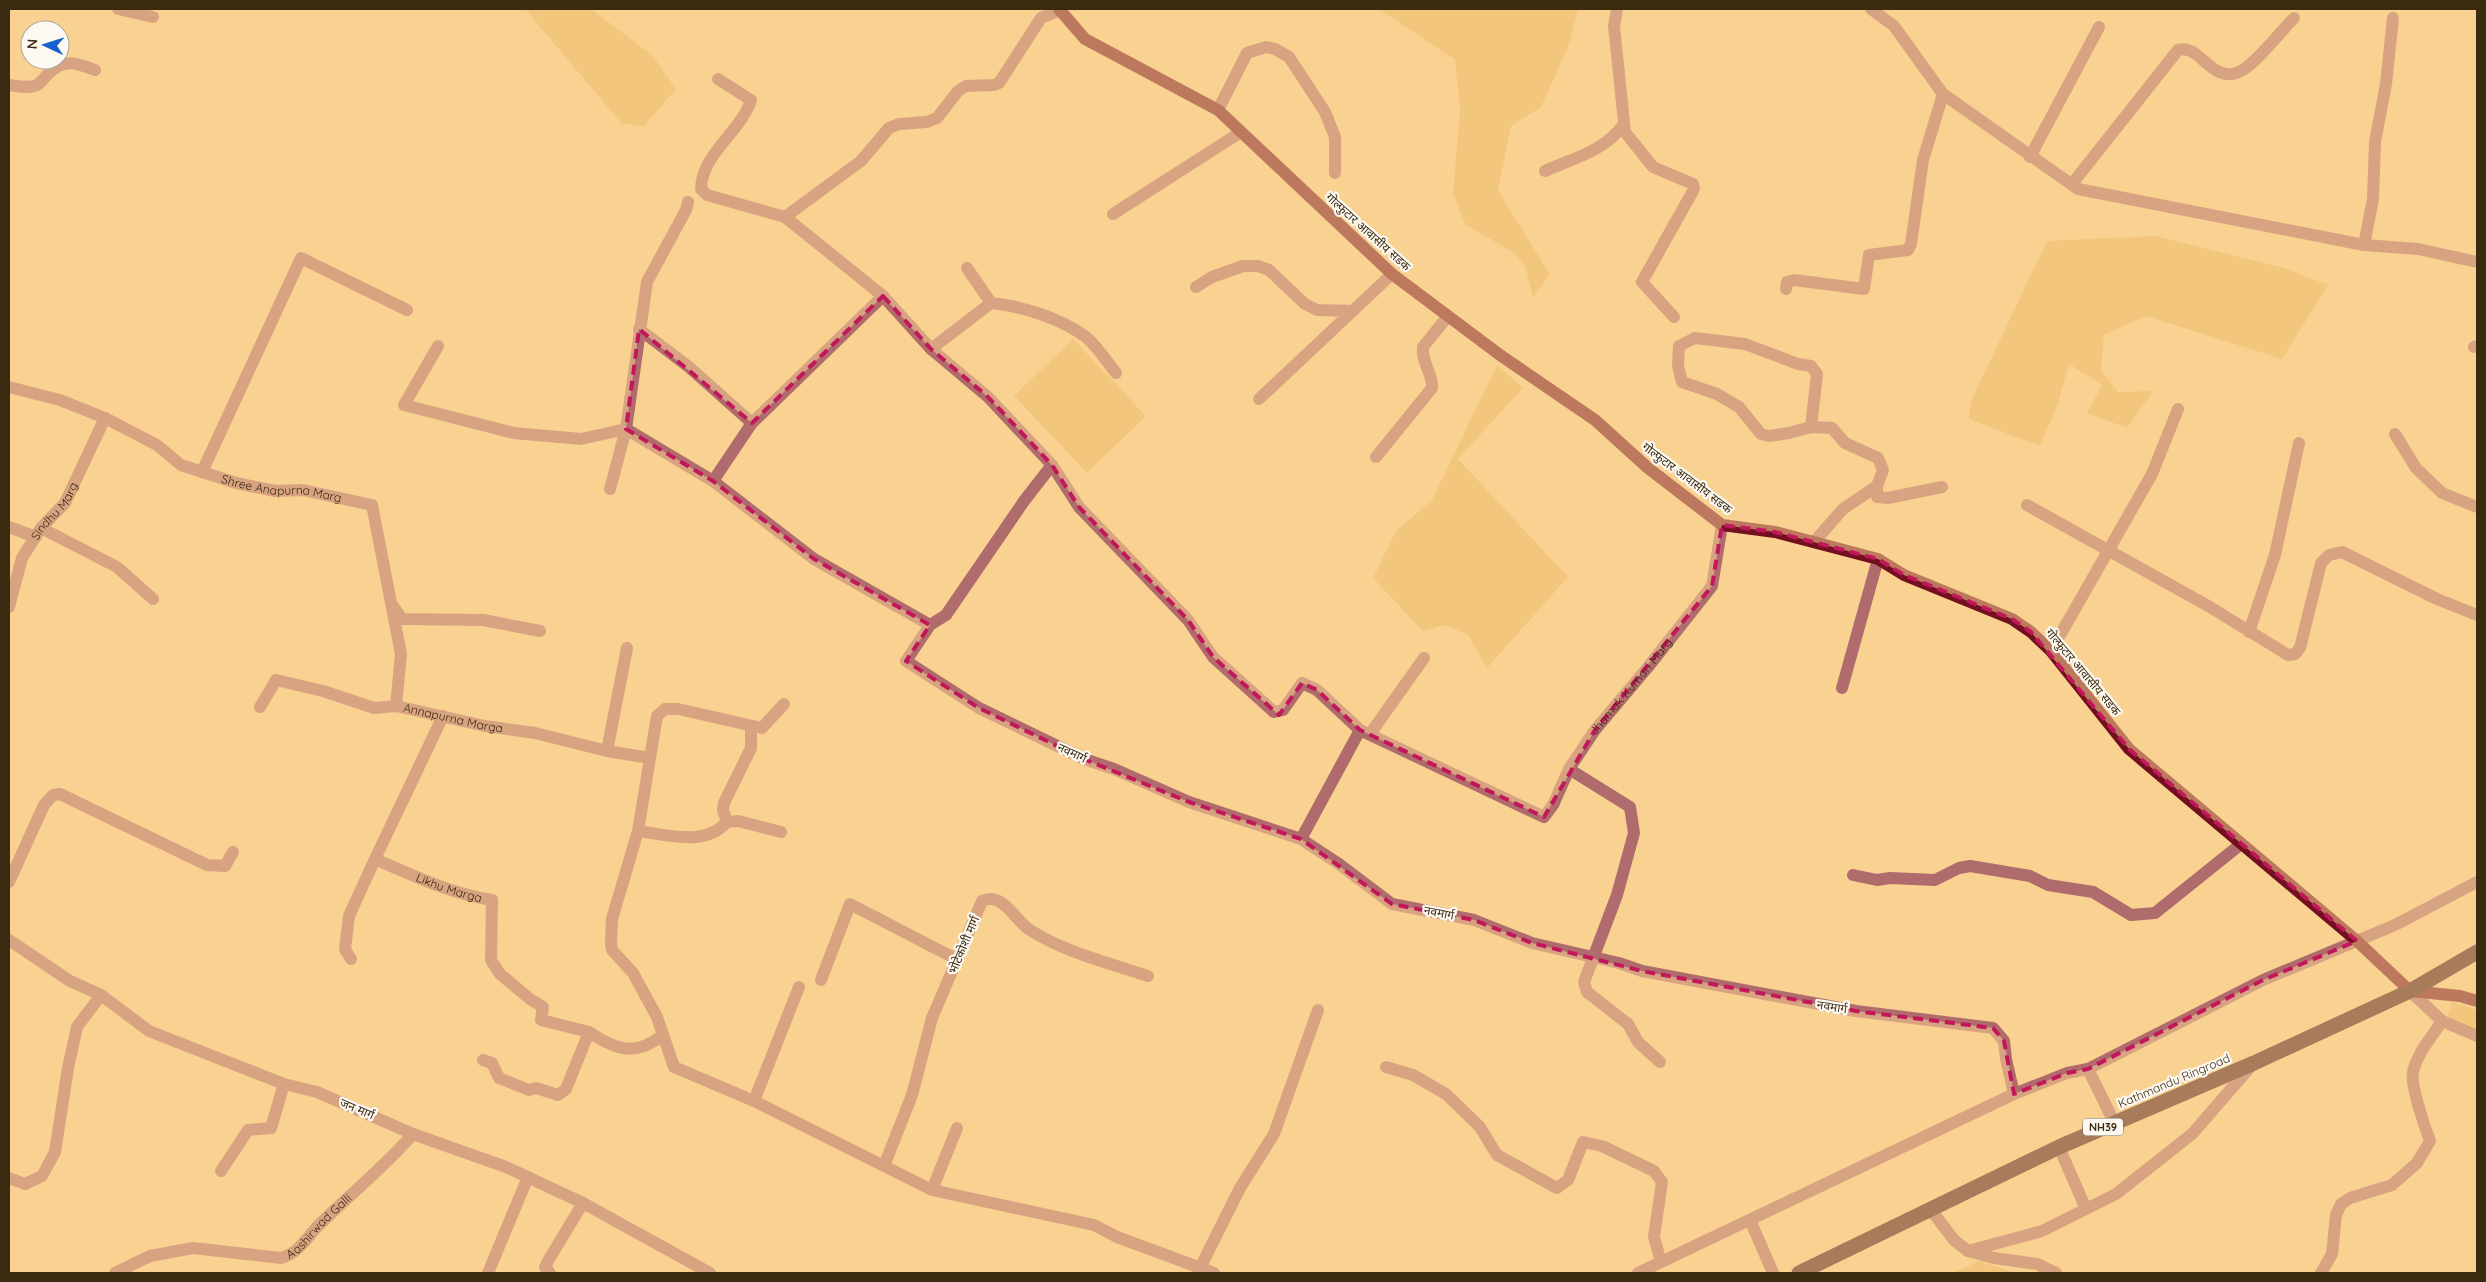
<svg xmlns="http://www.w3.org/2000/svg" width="2486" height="1282" font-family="Quicksand,'Noto Sans Devanagari',sans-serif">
<rect width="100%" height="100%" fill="#f9d191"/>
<g fill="#ebb966">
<path d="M 525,9 L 591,9 L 652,55 L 676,89 L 644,126 L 622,124 Z"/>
<path d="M 1379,9 L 1578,9 L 1569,45 L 1541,107 L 1511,126 L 1498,190 L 1550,275 L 1533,297 L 1525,266 L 1514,253 L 1465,224 L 1453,193 L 1460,109 L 1455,60 Z"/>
<path d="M 2155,236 L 2285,268 L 2328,285 L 2282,359 L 2146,316 L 2104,335 L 2101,370 L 2118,392 L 2153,391 L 2127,428 L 2087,413 L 2102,385 L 2069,364 L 2057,406 L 2040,446 L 1969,419 L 1971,401 L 2047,241 Z"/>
<path d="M 1073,339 L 1146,416 L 1087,473 L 1014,396 Z"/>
<path d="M 1497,365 L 1523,388 L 1458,459 L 1568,577 L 1487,668 L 1468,635 L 1444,625 L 1423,631 L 1373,578 L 1396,531 L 1432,500 Z"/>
<path d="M 2452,1002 L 2477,1010 L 2477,1036 L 2446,1022 Z"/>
<path d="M 1979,1261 L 2015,1273 L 1953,1273 Z"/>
</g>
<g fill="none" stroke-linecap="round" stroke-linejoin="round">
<g stroke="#b06c6d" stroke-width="12">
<path d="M 118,9 L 153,17"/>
<path d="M 1617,9 L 1614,26 L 1625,132 L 1653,167 L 1693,184 L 1694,189 L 1642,282 L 1674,317"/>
<path d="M 1871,9 L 1894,26 L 1943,94 L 2078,189 L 2364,245 L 2418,249 L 2477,262"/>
<path id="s1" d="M 718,79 L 751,100 C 741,132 702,153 701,189 L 707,195 L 785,217 L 883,296 L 931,349 L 988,397 L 1052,465 L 1079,507 L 1188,620 L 1213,657 L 1274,712 L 1283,710 L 1302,683 L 1317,690 L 1360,730 L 1544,817 L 1553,805 L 1569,769 L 1595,730 L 1648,667 L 1712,586 L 1722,525"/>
<path d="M 9,85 C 17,86 28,89 37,85 C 41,83 45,77 48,74 C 64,58 76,63 95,70"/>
<path d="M 1218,110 L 1247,53 L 1266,47 L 1275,49 L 1289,57 L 1325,112 L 1335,137 L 1335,173"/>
<path d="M 2030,157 L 2099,27"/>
<path d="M 1545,171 C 1574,158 1605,151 1624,124"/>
<path d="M 2072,184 L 2178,50 C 2200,43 2211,84 2239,72 C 2254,66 2281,31 2294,18"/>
<path d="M 1113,214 L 1241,132"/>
<path d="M 785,217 L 861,161 L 889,128 L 899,124 L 927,122 L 937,118 L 958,91 L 966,86 L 994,85 L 999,83 L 1041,18 L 1060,10"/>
<path d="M 2364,245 L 2373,199 L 2375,142 L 2386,84 L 2393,18"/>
<path d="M 967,268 L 991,303"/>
<path d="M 1196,287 L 1212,277 L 1243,266 L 1258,266 L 1269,270 L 1305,304 L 1317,310 L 1353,311"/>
<path d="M 1786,289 L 1787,282 L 1794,280 L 1864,289 L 1869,255 L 1908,250 L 1911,244 L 1923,160 L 1943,94"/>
<path d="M 639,329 L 689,367 L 752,423"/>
<path d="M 438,346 L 404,405 L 514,433 L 581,439 L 626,429 L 713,481 L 814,559 L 930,625 L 946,615 L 1024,501 L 1052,465"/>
<path d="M 2474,347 L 2477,346"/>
<path d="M 931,349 L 991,303 C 1022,306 1060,318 1086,337 C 1097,346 1107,362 1116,373"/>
<path id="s2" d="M 9,387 L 60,400 L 105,418 L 157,445 L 181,465 L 236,483 L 275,491 L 303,490 L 372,505 L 401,654 L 396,706"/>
<path d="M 1259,399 L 1392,274"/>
<path d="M 1811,427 L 1817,374 L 1811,366 L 1798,364 L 1745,344 L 1695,338 L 1679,346 L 1678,366 L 1682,382 L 1717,394 L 1739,407 L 1761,434 L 1769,436 L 1789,433 L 1811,427 L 1832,428 L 1845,443 L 1878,458 L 1883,470 L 1877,486 L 1877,497 L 1888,498 L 1942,487"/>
<path d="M 2395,434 L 2416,468 L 2442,493 L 2477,507"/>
<path d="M 1376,457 L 1432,388 C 1433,374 1421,361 1423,347 L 1448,316"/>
<path d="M 202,472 L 301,258 L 407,310"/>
<path d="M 713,481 L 752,423 L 883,296"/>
<path d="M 610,489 L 626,429 L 647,282 L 686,210 L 688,202"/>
<path d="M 2027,505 L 2210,607 L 2288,655 L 2295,654 L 2300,648 L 2321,563 L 2329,555 L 2342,552 L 2437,599 L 2477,615"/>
<path d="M 9,527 L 36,537"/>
<path d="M 41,528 L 117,567 L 153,599"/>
<path d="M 1814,542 L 1843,509 L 1877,486"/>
<path d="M 393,606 L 402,619 L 483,620 L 540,631"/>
<path id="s3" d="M 9,607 L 22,558 L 41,528 L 65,503 L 105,418"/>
<path d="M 930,625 L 906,661 L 979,708 L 1084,759 L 1114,769 L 1189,802 L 1301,839 L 1339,864 L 1392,904 L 1474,920 L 1532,943 L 1619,963 L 1642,971 L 1856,1011 L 1993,1028 L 2004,1041 L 2006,1059 L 2014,1094"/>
<path d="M 2249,632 L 2275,555 L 2299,443"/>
<path d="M 2051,651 L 2152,474 L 2178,409"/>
<path d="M 1842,688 L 1878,559"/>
<path id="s4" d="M 260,707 L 276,680 L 323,691 L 374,708 L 396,706 L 485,726 L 535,733 L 607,751 L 650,758 L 638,831 L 612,919 L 611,944 L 612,950 L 633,973 L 657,1017 L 674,1067 L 754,1101 L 932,1190 L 1094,1225 L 1117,1237 L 1214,1273"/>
<path id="s5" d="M 443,716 L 375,859 C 412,875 451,894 492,900 L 491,960 L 500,974 L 530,999 L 543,1007 L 541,1020 L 589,1032"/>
<path d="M 1370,734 L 1424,658"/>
<path d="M 607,751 L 627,648"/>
<path d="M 650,758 L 657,716 L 665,709 L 678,709 L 762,728 L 784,704"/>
<path d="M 1569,769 L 1630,807 L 1634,833 L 1617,895 L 1584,982 L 1587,992 L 1628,1024 L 1638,1042 L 1660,1062"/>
<path d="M 727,822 L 723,810 L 724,803 L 751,748 L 751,727"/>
<path d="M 638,831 C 668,835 705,847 727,822 L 738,821 L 781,832"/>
<path d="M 1301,839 L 1360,730"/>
<path d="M 1853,875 L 1877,880 L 1890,878 L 1935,880 L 1959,868 L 1970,866 L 2030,876 L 2048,885 L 2093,892 L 2131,915 L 2155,913 L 2241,844"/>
<path d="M 9,882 L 44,805 L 53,795 L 60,794 L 207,865 L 225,866 L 233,852"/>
<path d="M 9,940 L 70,981 L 101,995 L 149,1031 L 284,1084 L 317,1092 L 413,1134 L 506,1167 L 583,1203 L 710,1273"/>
<path d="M 351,959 L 345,949 L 349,916 L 375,859"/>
<path d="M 821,980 L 850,904 L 958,960"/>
<path d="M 2410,991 L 2442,1021 L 2477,1036"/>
<path d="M 483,1060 L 492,1063 L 499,1078 L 529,1090 L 536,1088 L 558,1095 L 566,1089 L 589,1032 C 616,1050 635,1057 663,1035"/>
<path d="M 1386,1067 L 1413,1075 L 1446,1094 L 1480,1127 L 1497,1155 L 1557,1188 L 1568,1180 L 1583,1142 L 1602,1146 L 1654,1171 L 1662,1182 L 1654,1237 L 1661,1262"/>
<path d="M 2088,1069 L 2114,1122"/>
<path d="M 754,1101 L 799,987"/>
<path d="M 2059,1147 L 2086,1209"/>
<path d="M 884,1166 L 912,1095 L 932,1018 L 982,901 C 1003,891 1015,921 1030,930 C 1066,953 1109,963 1148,976"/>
<path d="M 221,1171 L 248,1130 L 271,1128 L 284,1084"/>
<path d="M 9,1178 L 25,1184 L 42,1176 L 55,1152 L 68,1068 L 77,1027 L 101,995"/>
<path d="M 932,1190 L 957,1128"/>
<path d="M 1931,1210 L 1954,1240 L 1968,1251 L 1994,1258 L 2037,1264 L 2056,1273"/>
<path d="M 1750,1220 L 1773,1273"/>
<path d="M 1968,1251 L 2042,1231 L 2116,1194 L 2192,1134 L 2252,1065"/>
<path d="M 1200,1268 L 1240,1188 L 1274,1134 L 1318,1010"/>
<path id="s6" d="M 115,1273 L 150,1256 L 193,1248 L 281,1258 C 301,1252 307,1236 321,1223 C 352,1193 385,1166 413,1134"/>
<path d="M 488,1273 L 528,1177"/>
<path d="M 550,1273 L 545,1267 L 548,1261 L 583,1203"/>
<path d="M 1638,1273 L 2014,1094 L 2067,1073 L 2088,1069 L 2263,980 L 2395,925 L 2477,882"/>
<path d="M 2321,1273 L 2332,1254 L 2336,1215 L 2341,1204 L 2350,1198 L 2392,1185 L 2417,1163 L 2430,1141 C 2425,1128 2410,1084 2413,1072 C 2417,1053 2432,1037 2442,1021"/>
</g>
<path stroke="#730f20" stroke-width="12" d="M 1059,9 L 1085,39 L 1218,110 L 1392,274 L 1500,355 L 1595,420 L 1648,468 L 1722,525 L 1775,532 L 1878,559 L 1904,575 L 2012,619 L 2031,632 L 2051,651 L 2129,749 L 2357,941 L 2410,991 L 2460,996 L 2477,1001"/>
<path stroke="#451217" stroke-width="15" d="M 1799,1273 L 2059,1147 L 2254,1063 L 2410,991 L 2477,952"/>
</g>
<path d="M0 0H2486V1282H0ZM 883,296 L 931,349 L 988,397 L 1052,465 L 1079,507 L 1188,620 L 1213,657 L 1279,715 L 1302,683 L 1317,690 L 1360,730 L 1544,817 L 1595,730 L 1712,586 L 1722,525 L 1775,532 L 1878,559 L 1904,575 L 2012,619 L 2031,632 L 2129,749 L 2357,941 L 2263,980 L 2088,1069 L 2067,1073 L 2014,1094 L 2004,1041 L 1993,1028 L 1856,1011 L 1642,971 L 1532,943 L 1474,920 L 1392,904 L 1301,839 L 1189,802 L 1084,759 L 979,708 L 906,661 L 930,625 L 814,559 L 713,481 L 626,429 L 639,329 L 752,423 Z" fill="#f9d191" fill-opacity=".55" fill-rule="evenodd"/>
<path fill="none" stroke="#c2185b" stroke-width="4" stroke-dasharray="10 6" stroke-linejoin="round" d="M 883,296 L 931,349 L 988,397 L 1052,465 L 1079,507 L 1188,620 L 1213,657 L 1279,715 L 1302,683 L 1317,690 L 1360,730 L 1544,817 L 1595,730 L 1712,586 L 1722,525 L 1775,532 L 1878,559 L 1904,575 L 2012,619 L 2031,632 L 2129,749 L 2357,941 L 2263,980 L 2088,1069 L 2067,1073 L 2014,1094 L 2004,1041 L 1993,1028 L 1856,1011 L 1642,971 L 1532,943 L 1474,920 L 1392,904 L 1301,839 L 1189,802 L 1084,759 L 979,708 L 906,661 L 930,625 L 814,559 L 713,481 L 626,429 L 639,329 L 752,423 Z"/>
<g text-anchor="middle" stroke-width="4.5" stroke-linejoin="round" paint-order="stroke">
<rect fill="#fcf8f2" stroke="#746854" stroke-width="1" x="2083" y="1118.5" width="40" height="17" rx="4"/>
<g font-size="11" font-weight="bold" fill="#3a2b10">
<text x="2103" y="1131">NH39</text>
</g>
<g font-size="12" fill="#3a2b10" stroke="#fcf8f2">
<text transform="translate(1368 232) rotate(42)" y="4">गोल्फुटार आवासीय सडक</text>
<text transform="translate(1687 478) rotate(37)" y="4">गोल्फुटार आवासीय सडक</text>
<text dy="4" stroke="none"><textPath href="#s2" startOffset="295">Shree Anapurna Marg</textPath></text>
<text dy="4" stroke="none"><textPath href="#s3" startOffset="108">Sindhu Marg</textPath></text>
<text transform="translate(2083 672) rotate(50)" y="4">गोल्फुटार आवासीय सडक</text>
<text dy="4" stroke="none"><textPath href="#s1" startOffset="1410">Jhamak Kumari Marg</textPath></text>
<text dy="4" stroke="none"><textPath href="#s4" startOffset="214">Annapurna Marga</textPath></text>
<text transform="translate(1072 753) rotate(25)" y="4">नवमार्ग</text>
<text dy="4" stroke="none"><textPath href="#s5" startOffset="238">Likhu Marga</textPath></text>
<text transform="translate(1439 913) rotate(11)" y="4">नवमार्ग</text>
<text transform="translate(964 945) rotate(-67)" y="4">भोटेकोशी मार्ग</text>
<text transform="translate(1832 1007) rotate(9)" y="4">नवमार्ग</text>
<text transform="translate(2174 1081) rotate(-23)" y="4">Kathmandu Ringroad</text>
<text transform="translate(357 1109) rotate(23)" y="4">जन मार्ग</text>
<text dy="4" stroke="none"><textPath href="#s6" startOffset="221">Aashirwad Galli</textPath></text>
</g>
</g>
<rect width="2486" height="1282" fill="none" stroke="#3a2b10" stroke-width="20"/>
<g transform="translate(45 45) rotate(274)"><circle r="24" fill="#fcf8f2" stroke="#aea698"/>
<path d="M0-4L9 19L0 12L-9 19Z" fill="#1660cb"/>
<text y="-8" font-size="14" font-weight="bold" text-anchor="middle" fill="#3a2b10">N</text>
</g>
</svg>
